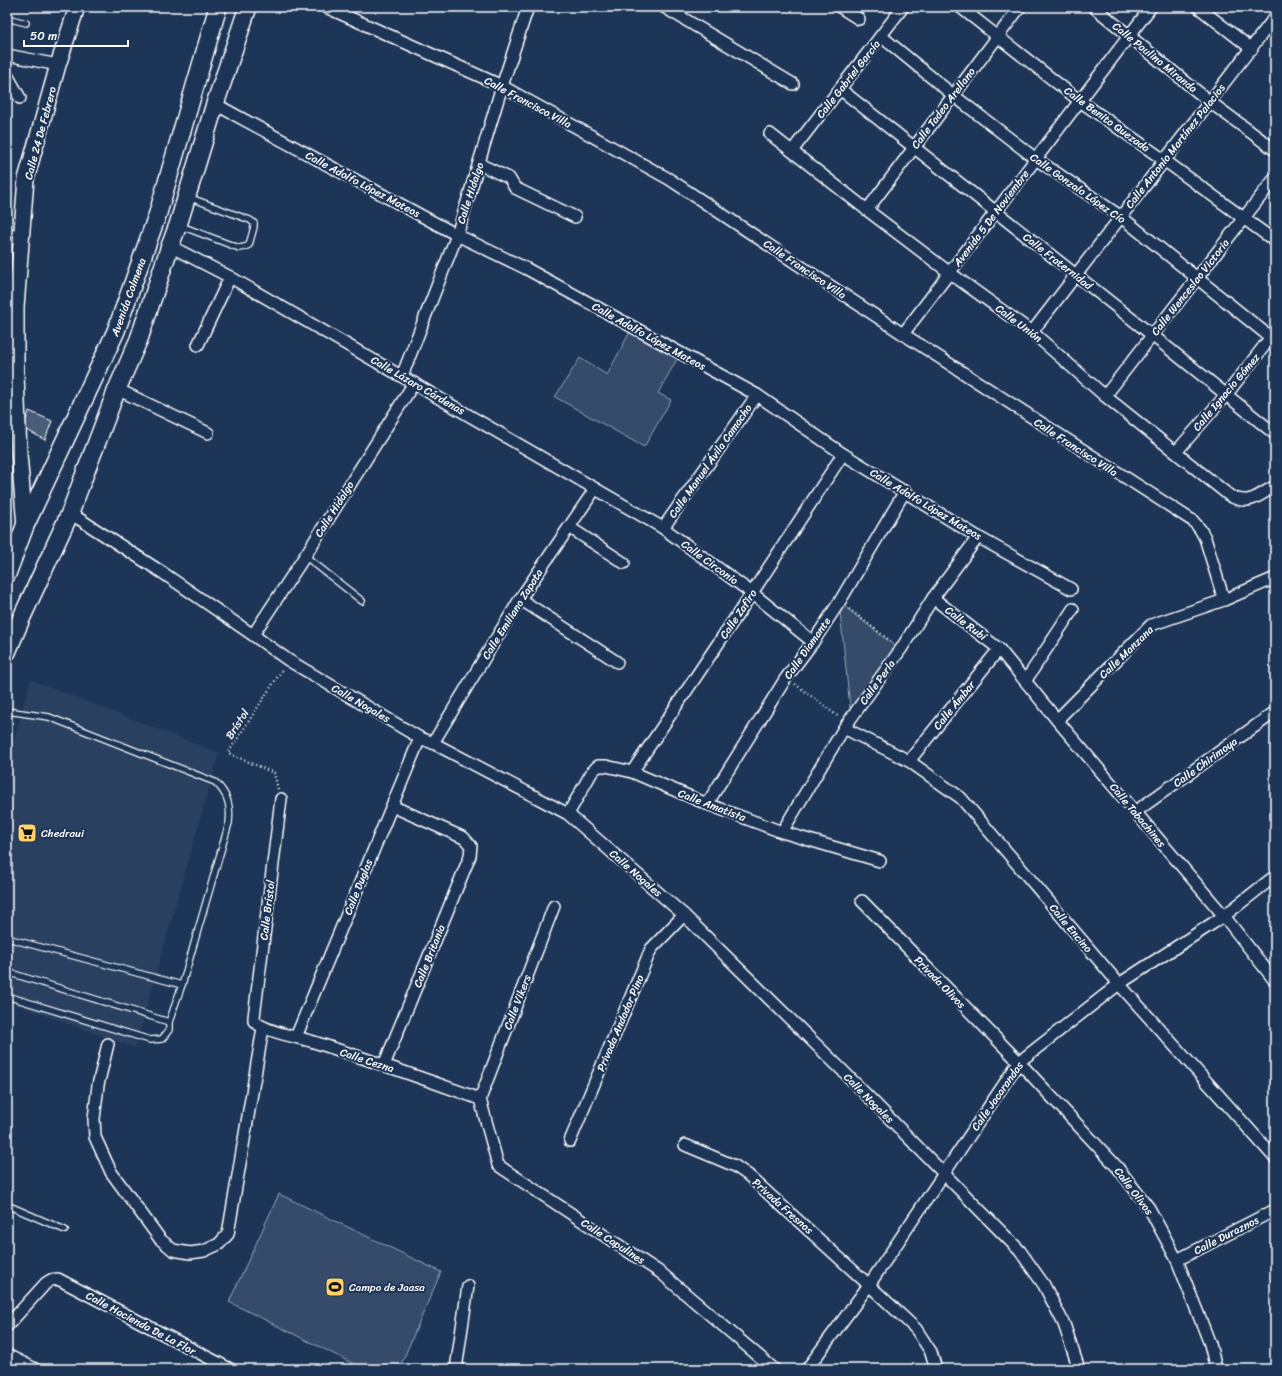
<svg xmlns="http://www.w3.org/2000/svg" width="1282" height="1376" font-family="Sriracha,sans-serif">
<rect width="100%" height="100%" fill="#1d3557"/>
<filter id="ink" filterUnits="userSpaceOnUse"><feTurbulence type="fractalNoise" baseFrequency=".025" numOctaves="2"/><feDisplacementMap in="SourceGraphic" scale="8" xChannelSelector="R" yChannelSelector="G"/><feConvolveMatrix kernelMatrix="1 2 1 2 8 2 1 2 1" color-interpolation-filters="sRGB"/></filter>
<g filter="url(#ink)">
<path fill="#2a4161" d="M 31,680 L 219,753 L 135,1048 L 7,1001 L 7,765 Z"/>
<g fill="#364b69" stroke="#9aa5b4">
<path d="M 632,328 L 680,354 L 658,393 L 671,400 L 644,447 L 555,397 L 580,358 L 607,375 Z"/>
<path d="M 839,602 L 900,650 L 851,717 Z"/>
<path d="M 279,1194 L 441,1272 L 399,1369 L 364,1369 L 229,1302 Z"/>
</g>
<path fill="#4a5d79" stroke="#fff" d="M 29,411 L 52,421 L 45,440 L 27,430 L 26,421 Z"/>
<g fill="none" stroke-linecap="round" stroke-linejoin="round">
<g stroke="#fff" stroke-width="8">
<g id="lane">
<path d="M 7,18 L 26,23"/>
<path d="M 181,226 L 239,248 L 245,247 L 249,245 L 254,227 L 254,223 L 250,220 L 188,197"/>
<path d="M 7,230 L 20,235"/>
<path d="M 305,556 L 362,601"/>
<path d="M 7,711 L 49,717 L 215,782 C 228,794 231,806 229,823 L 182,985 L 169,1022 L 169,1030 L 162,1039 L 150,1040 L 7,996"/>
<path d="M 7,938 L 182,985"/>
<path d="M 7,972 L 169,1022"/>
<path d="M 7,1205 L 65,1230"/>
</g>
</g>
<g stroke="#fff" stroke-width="14">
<g id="street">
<path d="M 326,7 L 502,86 L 669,179 L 903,334 L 1193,521 L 1200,529 L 1205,538 L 1224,600"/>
<path d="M 664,7 L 793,84"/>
<path d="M 840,7 L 859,19"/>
<path d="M 960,7 L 1080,101 L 1164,160 L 1275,241"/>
<path d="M 1094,7 L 1210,102 L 1275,150"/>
<path d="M 1198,7 L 1252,49"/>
<path d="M 881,36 L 953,95 L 1036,159 L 1120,216 L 1275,341"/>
<path d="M 7,55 L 58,65"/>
<path d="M 7,75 L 20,98"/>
<path d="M 840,89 L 1152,335 L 1275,434"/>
<path d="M 215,104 L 457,235 L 527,269 L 757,395 L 843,454 L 978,537 L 1071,589"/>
<path d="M 770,134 L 867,210 L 950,273 L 1032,332 L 1105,396 L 1230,496 C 1250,506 1257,496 1275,486"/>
<path d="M 792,151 L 903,7"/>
<path d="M 479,164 L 509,178 L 515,188 L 575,217"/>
<path d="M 867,210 L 1020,7"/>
<path d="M 170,246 L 230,277 L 663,528 L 752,593 L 813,642"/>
<path d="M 1032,332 L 1275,17"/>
<path d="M 903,334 L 1151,7"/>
<path d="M 198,345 L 230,277"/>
<path d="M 402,376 L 457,235 L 502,86 L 528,7"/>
<path d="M 117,389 L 208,433"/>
<path d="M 1105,396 L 1275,178"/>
<path d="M 1176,452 L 1226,395 L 1275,332"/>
<path d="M 70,513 L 163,573 L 253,635 L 288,660 L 420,738 L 433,743 L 568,814 L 684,915 L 842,1070 L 1020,1251 L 1044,1285 L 1064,1324 L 1079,1369"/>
<path d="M 569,527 L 624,563"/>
<path d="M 663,528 L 757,395"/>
<path d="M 933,598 L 999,649 L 1057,720 L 1224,916 L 1275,981"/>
<path d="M 520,599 L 617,662"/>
<path d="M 253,635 L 305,556 L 414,383"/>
<path d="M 1026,680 L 1073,609"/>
<path d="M 1057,720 L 1151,625 L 1224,600 L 1275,578"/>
<path d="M 844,728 L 909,761 L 961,798 L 1119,984 L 1275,1158"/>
<path d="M 433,743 L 520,599 L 595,489"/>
<path d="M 909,761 L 999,649"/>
<path d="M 632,772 L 752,593 L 843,454"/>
<path d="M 281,799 L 254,1017 L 254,1021 C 265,1032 298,1037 314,1042 C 370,1060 425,1079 480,1099"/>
<path d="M 707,804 L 786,678 L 813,642 L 840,601 L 905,491"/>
<path d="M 1135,812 L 1275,712"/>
<path d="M 568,814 L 592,772 L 598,766 L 606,766 L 632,772 L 707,804 L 782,832 L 880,861"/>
<path d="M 782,832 L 844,728 L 901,649 L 933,598 L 978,537"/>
<path d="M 862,901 L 1019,1062 L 1118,1168 L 1149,1208 L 1177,1260 L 1210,1344 L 1216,1369"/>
<path d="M 296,1037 L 420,738"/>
<path d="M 108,1044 L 98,1085 L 94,1119 L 95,1137 L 111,1172 L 160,1239 L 173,1250 L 190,1253 L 204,1251 L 219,1244 L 228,1234 L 263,1028"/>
<path d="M 384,1065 L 470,856 L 471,846 L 464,838 L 392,806"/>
<path d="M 480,1099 L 498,1165 L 505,1170 L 661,1273 L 774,1369"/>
<path d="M 480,1099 L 554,906"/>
<path d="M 570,1141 L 651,949 L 684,915"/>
<path d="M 685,1145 L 735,1166 L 748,1175 L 869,1285 L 916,1329 L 931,1352 L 936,1369"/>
<path d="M 1177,1260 L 1275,1210"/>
<path d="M 7,1326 L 46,1283 L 51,1280 L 58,1279 L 230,1369"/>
<path d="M 7,1355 L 35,1369"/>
<path d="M 456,1369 L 468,1286"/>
<path d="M 807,1369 L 869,1285 L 1019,1062 L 1119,984 L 1224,916 L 1275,876"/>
</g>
</g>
<g stroke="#fff" stroke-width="18">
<path id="secondary" d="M 25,526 L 19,454 L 16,373 L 16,307 L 26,179 L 58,65 L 77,7"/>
</g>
<g stroke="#fff" stroke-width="20">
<g id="primary">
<path d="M 7,574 L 25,526 L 116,331 L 158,213 L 218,7"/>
<path d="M 7,652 L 21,619 L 70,513 L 117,389 L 139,339 L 170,246 L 178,225 L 215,104 L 248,7"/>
</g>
</g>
<g stroke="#fff" stroke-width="2.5" stroke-dasharray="1 3" stroke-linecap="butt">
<path d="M 849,609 L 893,643"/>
<path d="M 795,684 L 839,717"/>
<path d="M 278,789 L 274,773 L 228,753 L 282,670"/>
</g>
<use href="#lane" stroke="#1d3557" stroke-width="5.5"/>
<use href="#street" stroke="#1d3557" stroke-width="11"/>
<use href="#secondary" stroke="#1d3557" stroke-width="15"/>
<use href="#primary" stroke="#1d3557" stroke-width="17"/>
</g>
</g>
<defs>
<g id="supermarket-square" transform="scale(1)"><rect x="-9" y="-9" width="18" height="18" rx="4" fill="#ffd166" stroke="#1d3557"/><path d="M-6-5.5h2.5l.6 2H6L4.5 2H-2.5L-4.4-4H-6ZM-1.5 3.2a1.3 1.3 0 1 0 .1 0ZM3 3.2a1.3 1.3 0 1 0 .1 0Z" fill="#111"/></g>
<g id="stadium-square" transform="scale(1)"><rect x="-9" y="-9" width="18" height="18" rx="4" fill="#ffd166" stroke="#1d3557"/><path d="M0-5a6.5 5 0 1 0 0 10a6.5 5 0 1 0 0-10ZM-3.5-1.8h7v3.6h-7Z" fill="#111"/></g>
</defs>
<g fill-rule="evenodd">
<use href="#supermarket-square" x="27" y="833"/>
<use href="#stadium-square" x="335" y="1287"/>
</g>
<g text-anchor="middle" stroke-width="4" stroke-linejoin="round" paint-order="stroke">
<g font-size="11" fill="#fff" stroke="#1d3557">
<text transform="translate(1155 57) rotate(39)" y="4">Calle Paulino Miranda</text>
<text transform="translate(848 79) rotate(-52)" y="4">Calle Gabriel García</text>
<text transform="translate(528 102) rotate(28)" y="4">Calle Francisco Villa</text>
<text transform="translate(943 108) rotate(-53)" y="4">Calle Tadeo Arellano</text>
<text transform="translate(1107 119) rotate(36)" y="4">Calle Benito Quezada</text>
<text transform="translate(40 133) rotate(-75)" y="4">Calle 24 De Febrero</text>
<text transform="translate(1175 146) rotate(-52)" y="4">Calle Antonio Martínez Palacios</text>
<text transform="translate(363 184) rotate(28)" y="4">Calle Adolfo López Mateos</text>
<text transform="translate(1078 188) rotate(35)" y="4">Calle Gonzalo López Cío</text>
<text transform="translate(470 193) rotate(-72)" y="4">Calle Hidalgo</text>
<text transform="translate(991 218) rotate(-53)" y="4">Avenida 5 De Noviembre</text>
<text transform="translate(1058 261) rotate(38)" y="4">Calle Fraternidad</text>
<text transform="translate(805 269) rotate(34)" y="4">Calle Francisco Villa</text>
<text transform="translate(1190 287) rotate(-52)" y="4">Calle Wenceslao Victoria</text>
<text transform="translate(128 297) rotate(-70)" y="4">Avenida Colmena</text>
<text transform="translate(1019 323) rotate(37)" y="4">Calle Unión</text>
<text transform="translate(649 336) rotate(29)" y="4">Calle Adolfo López Mateos</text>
<text transform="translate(418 385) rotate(30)" y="4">Calle Lázaro Cárdenas</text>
<text transform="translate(1226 392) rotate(-50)" y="4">Calle Ignacio Gómez</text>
<text transform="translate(1076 447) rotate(33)" y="4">Calle Francisco Villa</text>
<text transform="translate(710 461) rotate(-55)" y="4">Calle Manuel Ávila Camacho</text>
<text transform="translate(926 504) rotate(31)" y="4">Calle Adolfo López Mateos</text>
<text transform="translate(334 509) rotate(-58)" y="4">Calle Hidalgo</text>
<text transform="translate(710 562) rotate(36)" y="4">Calle Circonio</text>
<text transform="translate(512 614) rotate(-58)" y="4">Calle Emiliano Zapata</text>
<text transform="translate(738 614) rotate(-56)" y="4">Calle Zafiro</text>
<text transform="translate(966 623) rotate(37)" y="4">Calle Rubí</text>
<text transform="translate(807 648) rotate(-55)" y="4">Calle Diamante</text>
<text transform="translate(1126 652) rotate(-44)" y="4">Calle Manzana</text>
<text transform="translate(877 682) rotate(-54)" y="4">Calle Perla</text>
<text transform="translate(361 703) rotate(30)" y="4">Calle Nogales</text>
<text transform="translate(954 705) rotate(-51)" y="4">Calle Ámbar</text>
<text transform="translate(237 724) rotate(-57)" y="4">Brístol</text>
<text transform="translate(1205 762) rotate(-36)" y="4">Calle Chirimoya</text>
<text transform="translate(712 805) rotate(21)" y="4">Calle Amatista</text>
<text transform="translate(1138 815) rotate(50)" y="4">Calle Tabachines</text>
<text transform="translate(636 873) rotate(41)" y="4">Calle Nogales</text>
<text transform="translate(358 887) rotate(-68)" y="4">Calle Duglas</text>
<text transform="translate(267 910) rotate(-83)" y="4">Calle Brístol</text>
<text transform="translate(1071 928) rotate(50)" y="4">Calle Encino</text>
<text transform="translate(429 956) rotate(-68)" y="4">Calle Britania</text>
<text transform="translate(940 982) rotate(46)" y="4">Privada Olivos</text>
<text transform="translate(517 1002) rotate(-69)" y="4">Calle Vikers</text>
<text transform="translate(620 1023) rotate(-67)" y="4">Privada Andador Pino</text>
<text transform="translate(367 1060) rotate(18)" y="4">Calle Cezna</text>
<text transform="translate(997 1096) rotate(-55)" y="4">Calle Jacarandas</text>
<text transform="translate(869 1098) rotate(45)" y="4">Calle Nogales</text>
<text transform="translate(1134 1191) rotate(53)" y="4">Calle Olivos</text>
<text transform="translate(783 1206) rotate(42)" y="4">Privada Fresnos</text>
<text transform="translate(1226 1235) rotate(-27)" y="4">Calle Duraznos</text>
<text transform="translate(613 1241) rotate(33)" y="4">Calle Capulines</text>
<text transform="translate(141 1323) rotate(28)" y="4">Calle Hacienda De La Flor</text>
</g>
<g font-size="11" fill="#fff" stroke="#1d3557" text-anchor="start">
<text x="41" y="837">Chedraui</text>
<text x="349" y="1291">Campo de Jaasa</text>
</g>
</g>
<rect width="1282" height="1376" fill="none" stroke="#1d3557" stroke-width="24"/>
<rect x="12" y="12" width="1258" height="1352" fill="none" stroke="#fff" stroke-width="1.5" filter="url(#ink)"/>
<path d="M24 40v6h104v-6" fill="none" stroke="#ffffff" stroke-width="2"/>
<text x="30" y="40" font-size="12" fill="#ffffff" stroke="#1d3557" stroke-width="3" paint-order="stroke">50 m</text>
</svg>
